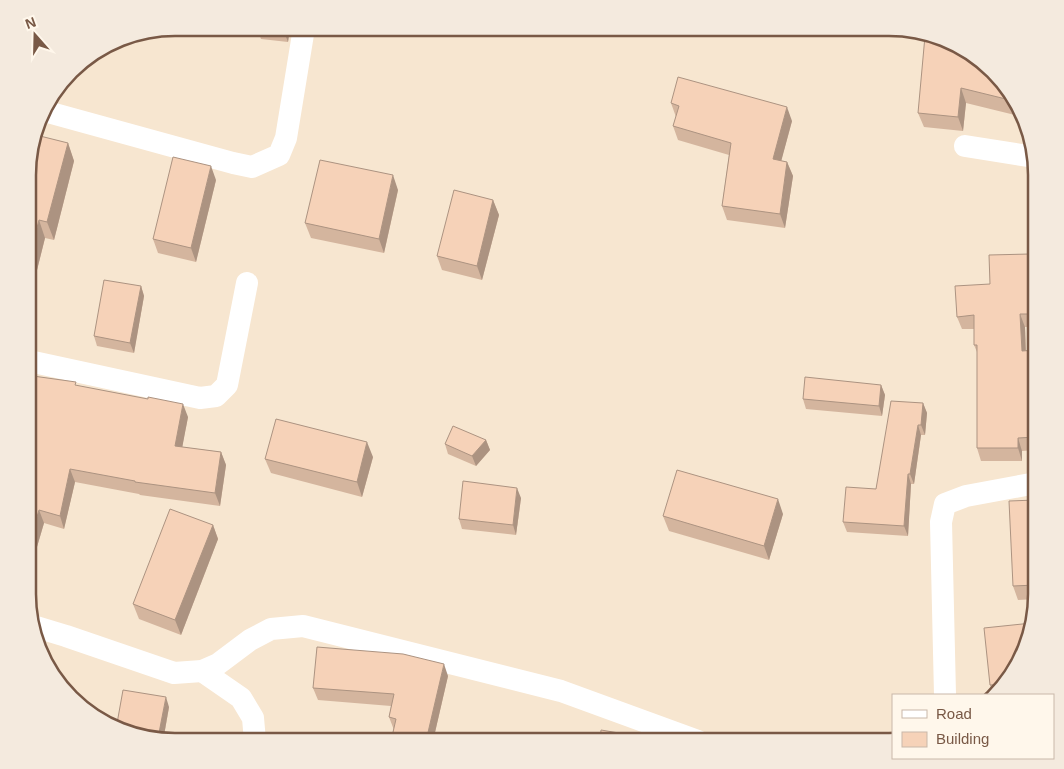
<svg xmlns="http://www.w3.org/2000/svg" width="1064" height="769" font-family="Arial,sans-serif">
<rect width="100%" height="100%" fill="#fef4e3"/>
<path fill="#f7e6d0" d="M 176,28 L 898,28 L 945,39 L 1021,110 L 1036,166 L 1036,603 L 1025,650 L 1006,684 L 992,695 L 893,695 L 893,741 L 166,741 L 119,730 L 85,711 L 47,667 L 29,612 L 29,156 L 47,102 L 78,64 L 128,35 Z"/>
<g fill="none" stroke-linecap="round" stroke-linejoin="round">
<g stroke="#fff" stroke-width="22">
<path d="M 44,111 L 233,163 L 252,167 L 279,155 L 286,138 L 304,28"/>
<path d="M 965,146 L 1034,157"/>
<path d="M 29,361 L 200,398 L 216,396 L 227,385 L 247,283"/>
<path d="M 33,626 L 66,636 L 174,673 L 202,671 L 218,664 L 250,640 L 271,629 L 303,626 L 561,691 L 698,741"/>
<path d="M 202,671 L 241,698 L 253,718 L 255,741"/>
<path d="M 945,695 L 941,522 L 945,504 L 966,496 L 1036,483"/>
</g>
</g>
<g fill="#d4b59e">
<path d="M 257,28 L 290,28 L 288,42 L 261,39 Z"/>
<path d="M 979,58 L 1021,110 L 1023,117 L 966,103 L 963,131 L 924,127 L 918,113 Z"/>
<path d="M 671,103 L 792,121 L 781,161 L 787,162 L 793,176 L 785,228 L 727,220 L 722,206 L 729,155 L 678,140 L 673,126 L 676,117 Z"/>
<path d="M 68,143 L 74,161 L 54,240 L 45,238 L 32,290 L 29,289 L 29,156 Z"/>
<path d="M 216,180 L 196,262 L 158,253 L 153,239 Z"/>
<path d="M 398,190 L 384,253 L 311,238 L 305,223 Z"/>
<path d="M 493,200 L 499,215 L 482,280 L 442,270 L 437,256 Z"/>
<path d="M 1030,254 L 1035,266 L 1036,327 L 1025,327 L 1026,351 L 1036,350 L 1036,450 L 1022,451 L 1022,461 L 981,461 L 977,448 L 977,352 L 974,345 L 974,329 L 962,329 L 957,317 L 990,284 Z"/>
<path d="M 141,286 L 144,296 L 134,353 L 97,346 L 94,336 Z"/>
<path d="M 881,385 L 885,395 L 882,416 L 806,409 L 803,399 Z"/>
<path d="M 78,386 L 188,417 L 182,447 L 221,452 L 226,465 L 220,506 L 140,495 L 139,494 L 75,482 L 64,529 L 44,523 L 29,574 L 29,399 Z"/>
<path d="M 923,403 L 927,413 L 925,435 L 921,435 L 914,484 L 911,484 L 908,536 L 847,532 L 843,522 L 876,489 Z"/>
<path d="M 486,440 L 490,450 L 476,466 L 448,454 L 445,444 Z"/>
<path d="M 373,457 L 362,497 L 271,473 L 265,459 Z"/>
<path d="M 521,498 L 516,535 L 462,529 L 459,519 Z"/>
<path d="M 1036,500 L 1036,599 L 1018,600 L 1013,586 Z"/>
<path d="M 783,514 L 769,560 L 669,531 L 663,516 Z"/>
<path d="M 213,525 L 218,539 L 181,635 L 139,619 L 133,604 Z"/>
<path d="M 448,676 L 433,741 L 391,741 L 394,730 L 389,717 L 391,706 L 318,700 L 313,688 Z"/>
<path d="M 1006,684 L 993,694 L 990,685 Z"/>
<path d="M 169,707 L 163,741 L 119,730 Z"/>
</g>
<g fill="#ac9381">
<path d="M 283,28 L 290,28 L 288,42 L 283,29 Z"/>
<path d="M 961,88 L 966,103 L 963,131 L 958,117 Z"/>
<path d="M 787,107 L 792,121 L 778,173 L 773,159 Z"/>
<path d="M 68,143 L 74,161 L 54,240 L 47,222 Z"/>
<path d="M 787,162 L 793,176 L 785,228 L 780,214 Z"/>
<path d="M 211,166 L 216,180 L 196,262 L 191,248 Z"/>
<path d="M 393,175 L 398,190 L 384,253 L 379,239 Z"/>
<path d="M 493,200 L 499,215 L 482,280 L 477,266 Z"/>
<path d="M 39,220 L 45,238 L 32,290 L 29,282 L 29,260 Z"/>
<path d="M 1030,254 L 1035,266 L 1036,325 L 1032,314 Z"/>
<path d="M 141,286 L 144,296 L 134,353 L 130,343 Z"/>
<path d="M 1020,314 L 1025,327 L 1026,364 L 1022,351 Z"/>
<path d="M 881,385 L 885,395 L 882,416 L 879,406 Z"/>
<path d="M 923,403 L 927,413 L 925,435 L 921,425 Z"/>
<path d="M 183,404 L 188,417 L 180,459 L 175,446 Z"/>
<path d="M 918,425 L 921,435 L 914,484 L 910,474 Z"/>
<path d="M 1018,438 L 1022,451 L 1022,461 L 1018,448 Z"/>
<path d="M 486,440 L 490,450 L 476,466 L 472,456 Z"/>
<path d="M 367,442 L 373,457 L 362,497 L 357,482 Z"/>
<path d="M 221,452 L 226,465 L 220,506 L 215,493 Z"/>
<path d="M 70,469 L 75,482 L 64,529 L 60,516 Z"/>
<path d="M 908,474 L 911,484 L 908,536 L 904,526 Z"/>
<path d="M 517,488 L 521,498 L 516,535 L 513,525 Z"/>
<path d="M 778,499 L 783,514 L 769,560 L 764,546 Z"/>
<path d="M 39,510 L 44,523 L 29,574 L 29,545 Z"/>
<path d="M 213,525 L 218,539 L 181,635 L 175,620 Z"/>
<path d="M 444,664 L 448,676 L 433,741 L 426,741 Z"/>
<path d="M 166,697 L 169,707 L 163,741 L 159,740 L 158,738 Z"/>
<path d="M 619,733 L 622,741 L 618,741 Z"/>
</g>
<g fill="#f6d2b8" stroke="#ac9381">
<path d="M 925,36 L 945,39 L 979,58 L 1014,101 L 961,88 L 958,117 L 918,113 Z"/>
<path d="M 678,77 L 787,107 L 773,159 L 787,162 L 780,214 L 722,206 L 731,143 L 673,126 L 679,106 L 671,103 Z"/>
<path d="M 36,135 L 68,143 L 47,222 L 39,220 L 29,260 L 29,156 Z"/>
<path d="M 173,157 L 211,166 L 191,248 L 153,239 Z"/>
<path d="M 320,160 L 393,175 L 379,239 L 305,223 Z"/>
<path d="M 454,190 L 493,200 L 477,266 L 437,256 Z"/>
<path d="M 1030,254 L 1032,314 L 1020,314 L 1022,351 L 1036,350 L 1036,437 L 1018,438 L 1018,448 L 977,448 L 977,345 L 974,345 L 974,315 L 957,317 L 955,286 L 990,284 L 989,255 Z"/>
<path d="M 104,280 L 141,286 L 130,343 L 94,336 Z"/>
<path d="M 33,376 L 76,382 L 75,385 L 148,399 L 148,397 L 183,404 L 175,446 L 221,452 L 215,493 L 135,482 L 135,481 L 70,469 L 60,516 L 39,510 L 29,545 L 29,399 Z"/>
<path d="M 805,377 L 881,385 L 879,406 L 803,399 Z"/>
<path d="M 891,401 L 923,403 L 921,425 L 918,425 L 910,474 L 908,474 L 904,526 L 843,522 L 846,487 L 876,489 Z"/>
<path d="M 276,419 L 367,442 L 357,482 L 265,459 Z"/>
<path d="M 453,426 L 486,440 L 472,456 L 445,444 Z"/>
<path d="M 677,470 L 778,499 L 764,546 L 663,516 Z"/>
<path d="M 463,481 L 517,488 L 513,525 L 459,519 Z"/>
<path d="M 1036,500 L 1036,585 L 1013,586 L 1009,501 Z"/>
<path d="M 170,509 L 213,525 L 175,620 L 133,604 Z"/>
<path d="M 1032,623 L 1025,650 L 1006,684 L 990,685 L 984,628 Z"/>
<path d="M 317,647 L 403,654 L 444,664 L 426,741 L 391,741 L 396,719 L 389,717 L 394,694 L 313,688 Z"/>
<path d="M 123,690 L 166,697 L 158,738 L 133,733 L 119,730 L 116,729 Z"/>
<path d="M 601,730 L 619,733 L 618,741 L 600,741 Z"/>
<path d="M 661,736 L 691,741 L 660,741 Z"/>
</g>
<path d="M0 0H1064V769H0ZM175 36H889A139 139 0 0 1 1028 175V594A139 139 0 0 1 889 733H175A139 139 0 0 1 36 594V175A139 139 0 0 1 175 36Z" fill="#f4eade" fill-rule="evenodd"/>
<path fill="none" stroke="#795946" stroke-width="2.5" d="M175 36H889A139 139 0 0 1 1028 175V594A139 139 0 0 1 889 733H175A139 139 0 0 1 36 594V175A139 139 0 0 1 175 36Z"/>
<rect x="892" y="694" width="162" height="65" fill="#fff7eb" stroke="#c9b8a9"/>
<rect x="902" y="710" width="25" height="8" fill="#ffffff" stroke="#c9b8a9"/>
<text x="936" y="719" font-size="15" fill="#795946">Road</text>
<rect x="902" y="732" width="25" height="15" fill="#f6d2b8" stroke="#c9b8a9"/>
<text x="936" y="744" font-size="15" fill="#795946">Building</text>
<g transform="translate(35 35) rotate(340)" stroke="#fff7eb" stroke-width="4" paint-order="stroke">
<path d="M0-4L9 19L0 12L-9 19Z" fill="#795946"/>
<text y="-8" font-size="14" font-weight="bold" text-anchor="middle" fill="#795946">N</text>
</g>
</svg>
